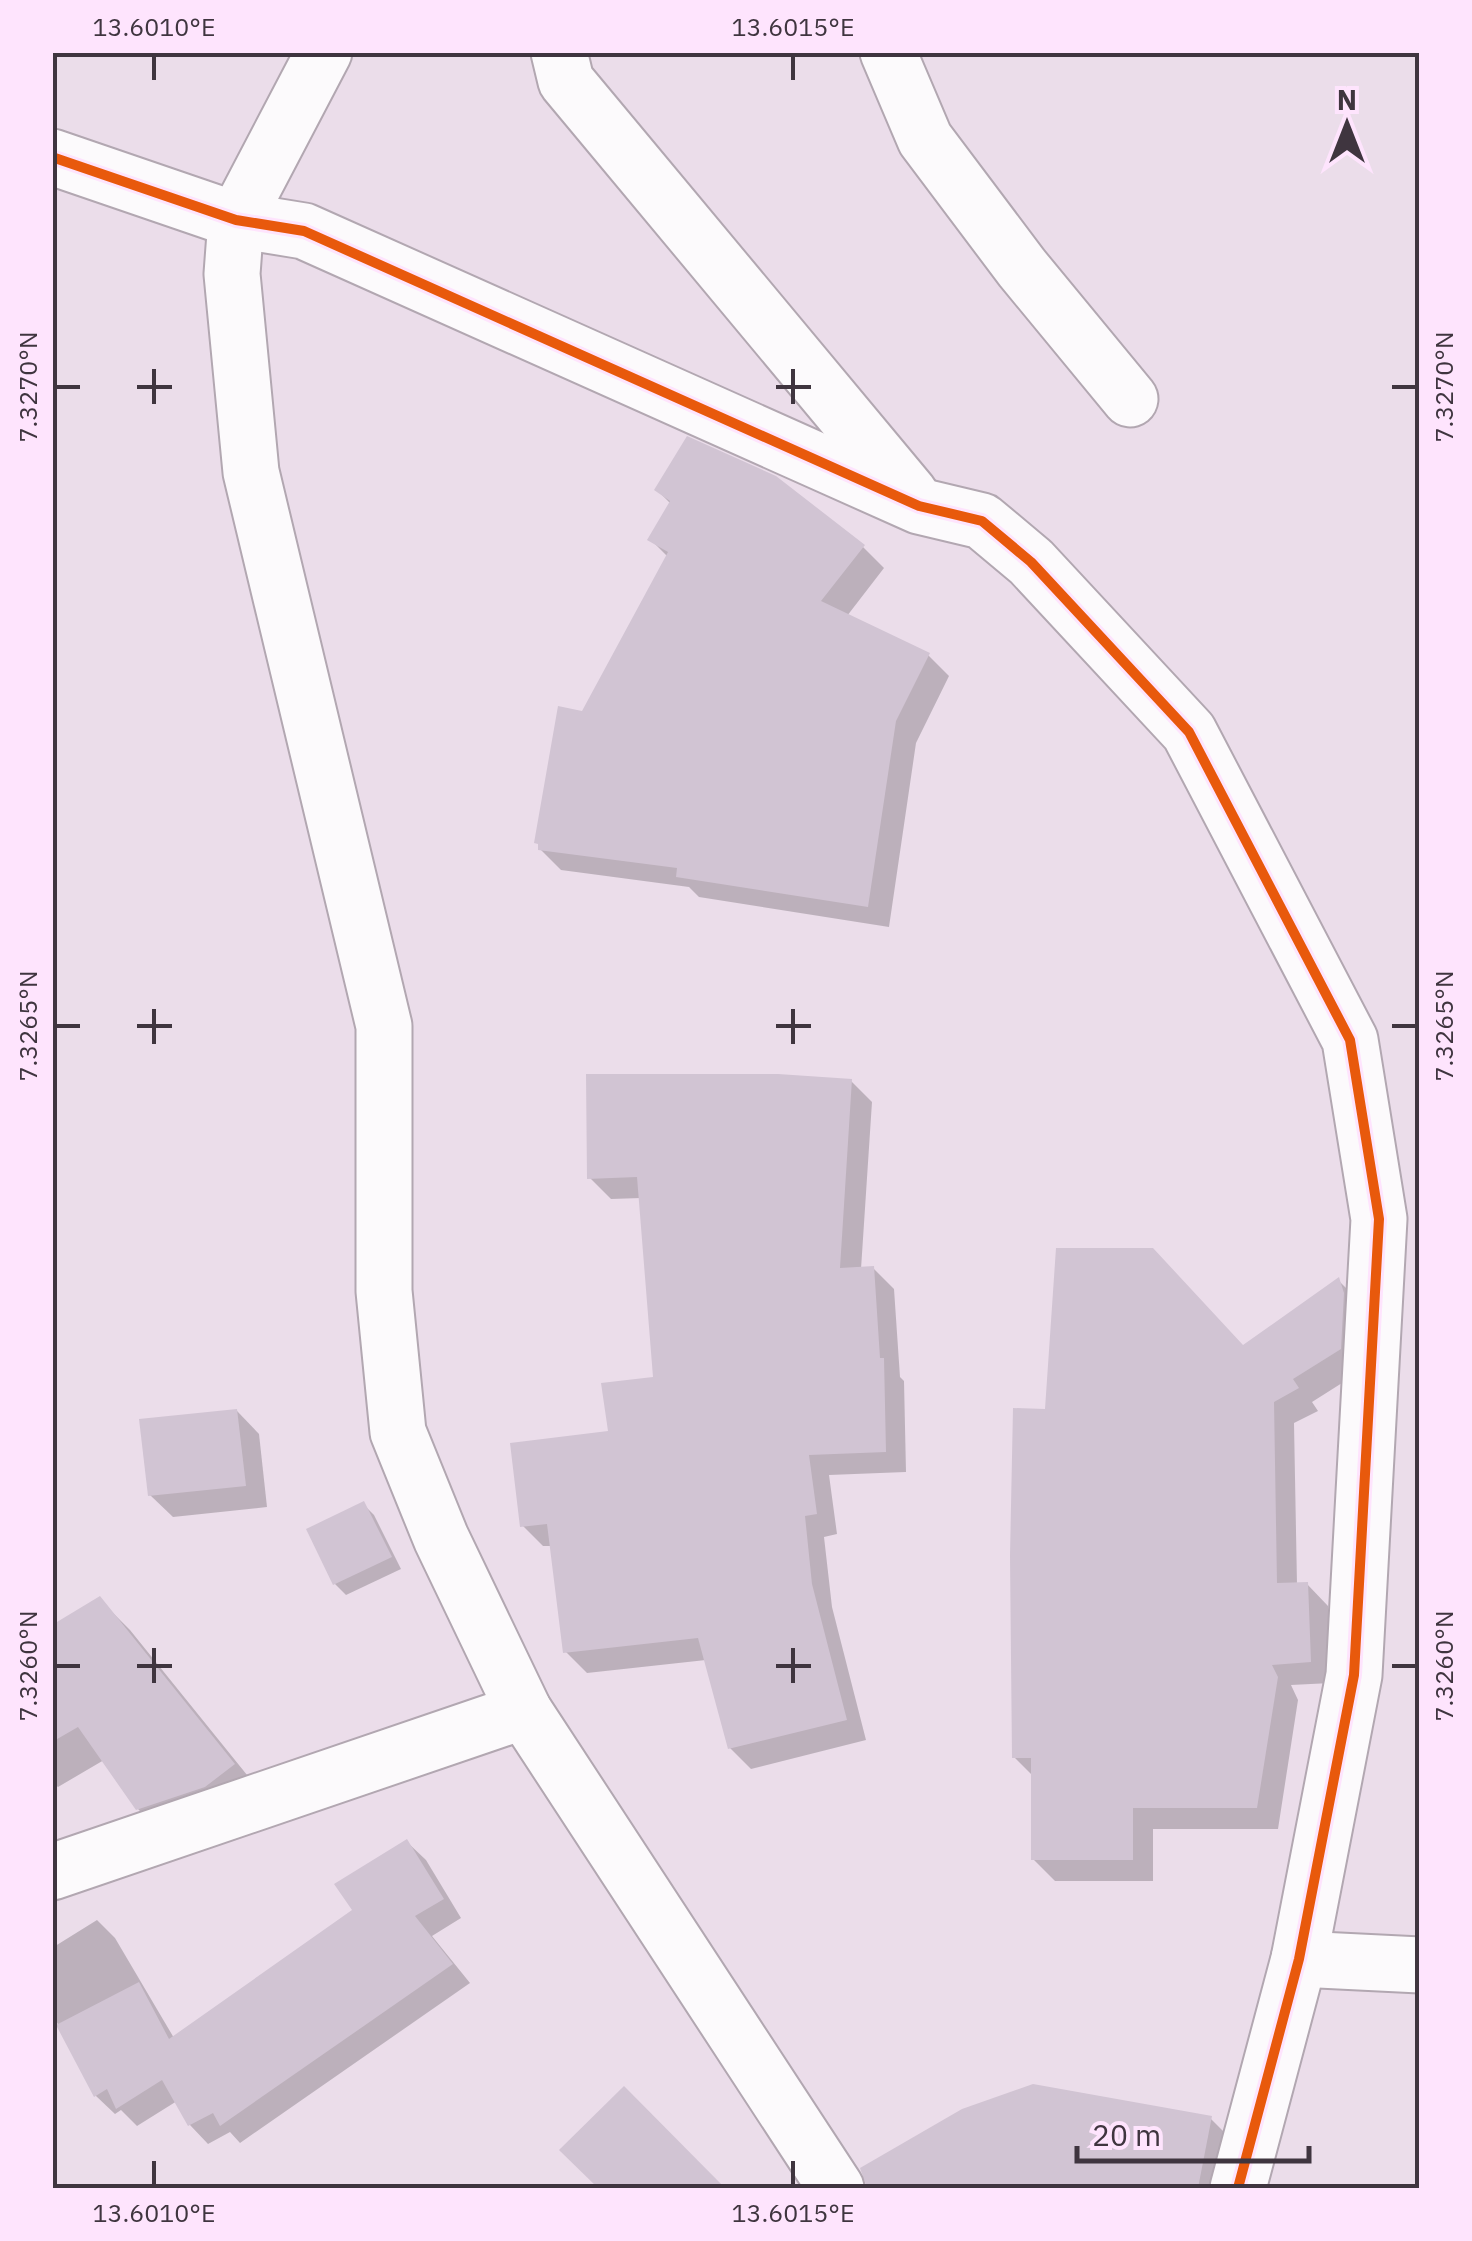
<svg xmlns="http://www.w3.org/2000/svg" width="1472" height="2241" font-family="'IBM Plex Sans',sans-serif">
<rect width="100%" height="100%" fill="#ebddea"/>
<g fill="#0003">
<path d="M 657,490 L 863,547 L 884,568 L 847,616 L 928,655 L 949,676 L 916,743 L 889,927 L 699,897 L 689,887 L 561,870 L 540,849 L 583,714 L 668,557 L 651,540 L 671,504 Z"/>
<path d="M 851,1081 L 872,1102 L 861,1269 L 873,1268 L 894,1289 L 900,1377 L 904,1381 L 906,1472 L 829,1475 L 837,1534 L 824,1537 L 832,1607 L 866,1740 L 751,1769 L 730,1748 L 706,1660 L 587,1673 L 566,1652 L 552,1546 L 543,1546 L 522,1525 L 610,1433 L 655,1379 L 641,1198 L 611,1199 L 590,1178 Z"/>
<path d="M 1338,1280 L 1360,1302 L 1361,1371 L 1312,1402 L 1318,1411 L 1294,1423 L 1297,1584 L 1307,1584 L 1328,1606 L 1331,1683 L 1291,1685 L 1298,1700 L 1278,1829 L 1153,1829 L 1153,1881 L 1055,1881 L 1033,1859 L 1033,1776 L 1014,1757 L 1048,1412 L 1244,1348 Z"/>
<path d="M 237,1411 L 259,1434 L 267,1507 L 173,1517 L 150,1495 Z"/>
<path d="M 363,1504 L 374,1515 L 401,1569 L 346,1595 L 335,1584 L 310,1530 Z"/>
<path d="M 99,1599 L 130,1630 L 264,1796 L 169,1840 L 138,1809 L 104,1760 L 58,1787 L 52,1782 L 52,1628 Z"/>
<path d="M 407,1842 L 426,1860 L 461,1918 L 432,1936 L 470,1983 L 240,2143 L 230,2132 L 208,2144 L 190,2125 L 177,2101 L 137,2126 L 121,2110 L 115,2114 L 96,2096 L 52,2013 L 52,1948 L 97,1920 L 115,1938 L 174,2038 L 355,1910 Z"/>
<path d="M 624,2090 L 721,2188 L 601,2188 L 563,2150 Z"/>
<path d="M 1211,2119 L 1230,2138 L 1221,2188 L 931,2188 L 915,2140 Z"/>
</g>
<g fill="#d1c4d3">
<path d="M 687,436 L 776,476 L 865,545 L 821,601 L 930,653 L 896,721 L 868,907 L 676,877 L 677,868 L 538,850 L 538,844 L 534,843 L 558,706 L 582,711 L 668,552 L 647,540 L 670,501 L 654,490 Z"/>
<path d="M 586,1074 L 778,1074 L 852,1079 L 840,1268 L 874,1266 L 880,1358 L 884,1358 L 886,1452 L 809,1455 L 817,1514 L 805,1516 L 812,1584 L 847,1720 L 728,1749 L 698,1638 L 563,1653 L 547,1524 L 520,1527 L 510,1443 L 608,1431 L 601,1383 L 653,1377 L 637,1177 L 587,1179 Z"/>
<path d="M 1056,1248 L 1153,1248 L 1243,1345 L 1339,1277 L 1344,1293 L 1341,1349 L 1293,1379 L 1299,1388 L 1274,1402 L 1277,1583 L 1308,1582 L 1311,1662 L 1272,1665 L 1278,1677 L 1257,1808 L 1133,1808 L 1133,1860 L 1031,1860 L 1031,1758 L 1012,1758 L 1010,1556 L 1013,1408 L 1045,1409 Z"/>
<path d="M 237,1409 L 246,1486 L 148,1496 L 139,1419 Z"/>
<path d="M 364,1501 L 392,1557 L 333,1585 L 306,1529 Z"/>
<path d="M 100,1596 L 235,1764 L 205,1787 L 136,1810 L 78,1727 L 52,1742 L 52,1625 Z"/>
<path d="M 407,1839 L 444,1899 L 415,1916 L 453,1964 L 220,2126 L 213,2113 L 188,2126 L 162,2080 L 116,2109 L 107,2089 L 94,2097 L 56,2025 L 139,1982 L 169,2039 L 352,1910 L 334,1884 Z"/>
<path d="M 1033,2084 L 1212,2116 L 1198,2188 L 867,2188 L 860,2168 L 962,2109 Z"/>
<path d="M 624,2086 L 725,2188 L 598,2188 L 559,2150 Z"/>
</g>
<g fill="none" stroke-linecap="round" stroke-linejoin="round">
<g stroke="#b2a7b1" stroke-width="59">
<g id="minor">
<path d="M 324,52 L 236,220 L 232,274 L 251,472 L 384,1026 L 384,1291 L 398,1432 L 441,1538 L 524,1711 L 836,2188"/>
<path d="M 559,52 L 566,81 L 910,494"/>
<path d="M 888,52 L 925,139 L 1022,268 L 1130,399"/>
<path d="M 52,157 L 236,220 L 304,231 L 919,506 L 982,521 L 1031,562 L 1189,732 L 1350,1040 L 1379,1219 L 1354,1675 L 1299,1959 L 1238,2188"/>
<path d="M 52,1872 L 524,1711"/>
<path d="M 1299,1959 L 1420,1965"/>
</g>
</g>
<use href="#minor" stroke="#fcfafc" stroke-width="55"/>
<g stroke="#fee4fd" stroke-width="16">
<path id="cycleway" d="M 52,157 L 236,220 L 304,231 L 919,506 L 982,521 L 1031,562 L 1189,732 L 1350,1040 L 1379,1219 L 1354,1675 L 1299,1959 L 1238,2188"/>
</g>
<use href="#cycleway" stroke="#e8590c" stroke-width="10"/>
</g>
<path fill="none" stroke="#3f353f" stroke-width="4" d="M 154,55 L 154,80M 793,55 L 793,80M 154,369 L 154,404M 793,369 L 793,404M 55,387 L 80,387M 137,387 L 172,387M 776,387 L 811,387M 1392,387 L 1417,387M 154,1009 L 154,1044M 793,1009 L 793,1044M 55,1026 L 80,1026M 137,1026 L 172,1026M 776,1026 L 811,1026M 1392,1026 L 1417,1026M 154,1648 L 154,1683M 793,1648 L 793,1683M 55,1666 L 80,1666M 137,1666 L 172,1666M 776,1666 L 811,1666M 1392,1666 L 1417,1666M 154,2161 L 154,2186M 793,2161 L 793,2186"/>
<rect width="1472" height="2241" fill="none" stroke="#fee4fd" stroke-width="110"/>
<g transform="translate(1347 125)" stroke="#fee4fd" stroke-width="8" paint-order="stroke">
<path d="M0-8L18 38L0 25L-18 38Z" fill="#3f353f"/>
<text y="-15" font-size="28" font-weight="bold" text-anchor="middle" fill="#3f353f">N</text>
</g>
<path d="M1077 2146v15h232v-15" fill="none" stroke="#3f353f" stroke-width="5"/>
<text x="1092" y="2146" font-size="30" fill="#3f353f" stroke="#fee4fd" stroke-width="8" paint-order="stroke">20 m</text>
<rect x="55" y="55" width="1362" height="2131" fill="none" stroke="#3f353f" stroke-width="4"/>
<g font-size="25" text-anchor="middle" fill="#3f353f">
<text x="154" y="36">13.6010°E</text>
<text x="793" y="36">13.6015°E</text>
<text transform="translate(28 387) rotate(-90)" y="9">7.3270°N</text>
<text transform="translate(1444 387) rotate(-90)" y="9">7.3270°N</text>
<text transform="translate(28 1026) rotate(-90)" y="9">7.3265°N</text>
<text transform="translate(1444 1026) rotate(-90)" y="9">7.3265°N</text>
<text transform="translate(28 1666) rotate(-90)" y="9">7.3260°N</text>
<text transform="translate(1444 1666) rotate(-90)" y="9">7.3260°N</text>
<text x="154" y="2222">13.6010°E</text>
<text x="793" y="2222">13.6015°E</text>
</g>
</svg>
